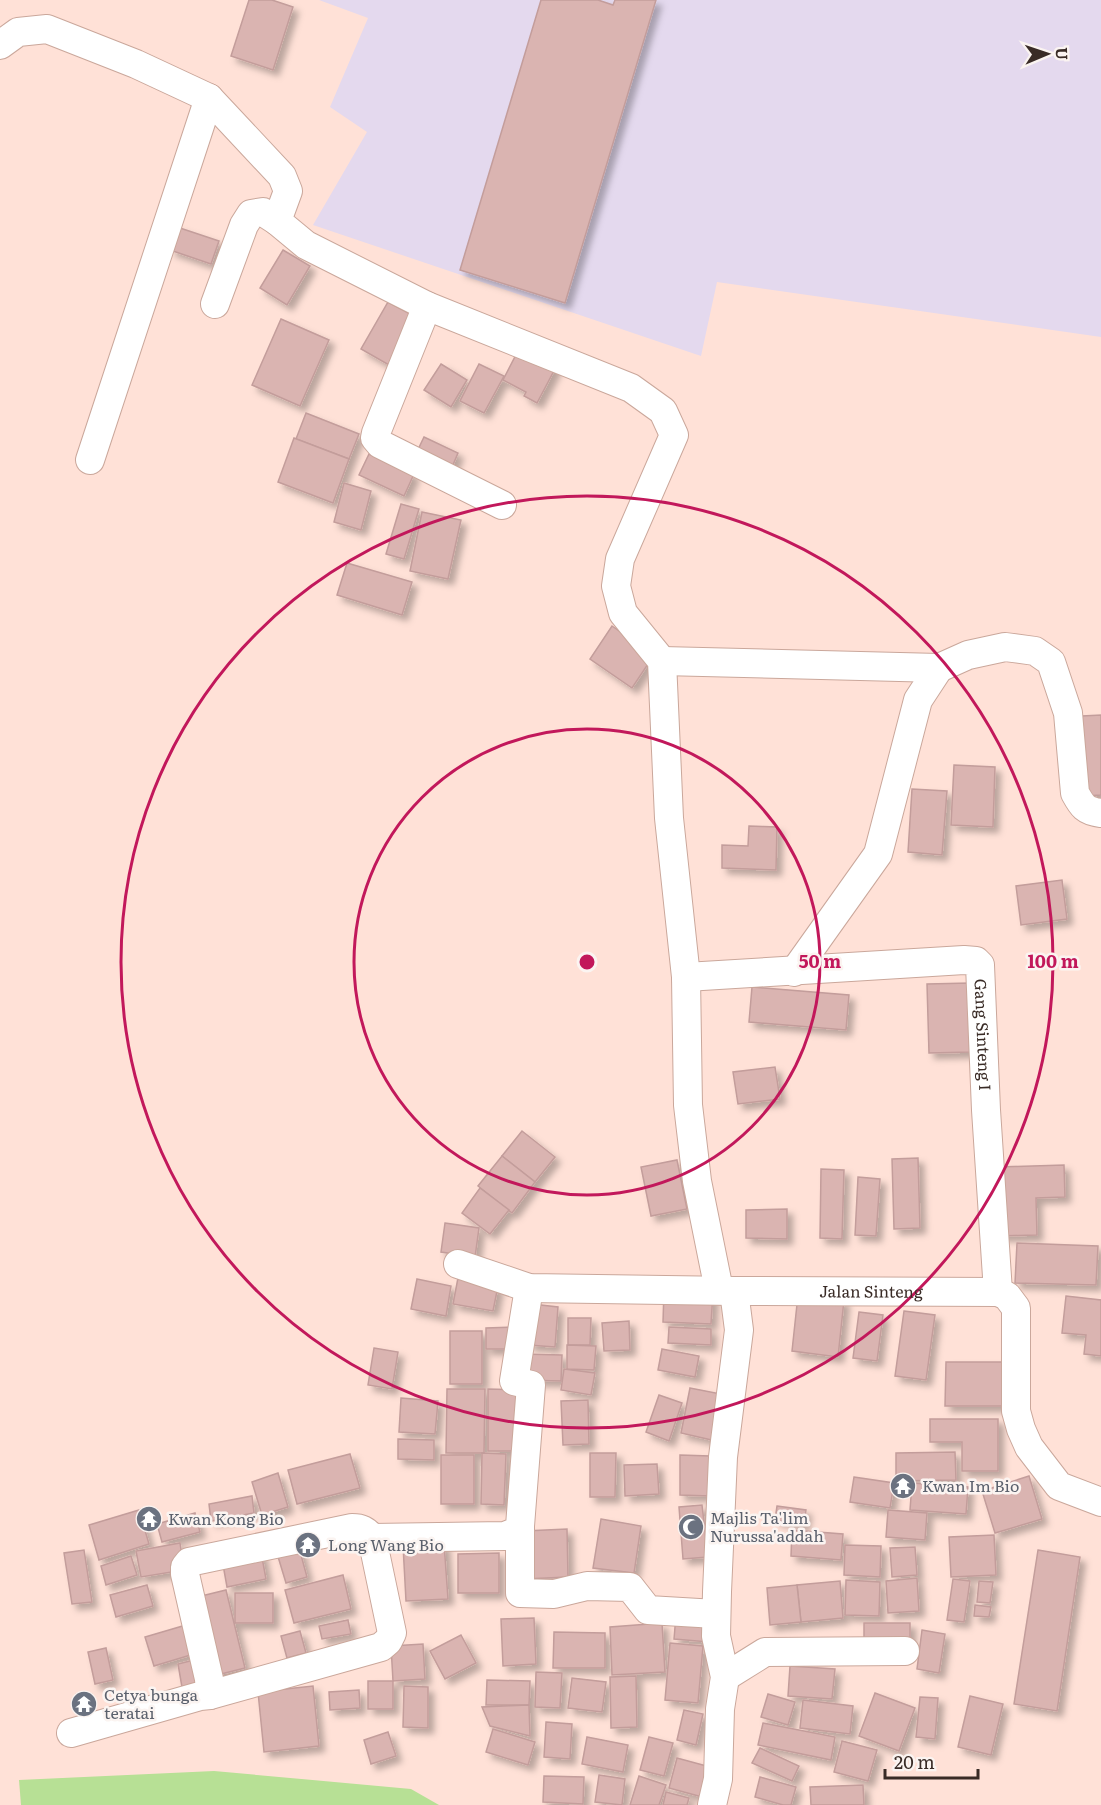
<svg xmlns="http://www.w3.org/2000/svg" width="1101" height="1805" font-family="Literata,serif">
<defs>
<filter id="shadow"><feDropShadow dx="5.5" dy="5.5" stdDeviation="3" flood-color="#0004"/></filter>
</defs>
<rect width="100%" height="100%" fill="#ffe1d7"/>
<path fill="#e4d9ee" d="M 319,0 L 1101,0 L 1101,337 L 717,282 L 701,356 L 313,225 L 367,132 L 330,107 L 368,18 Z"/>
<path fill="#b7e095" d="M 214,1771 L 411,1789 L 439,1805 L 21,1805 L 19,1780 Z"/>
<g fill="#dab4b1" stroke="#c39d9b" stroke-width="1.5" filter="url(#shadow)">
<path d="M 249,0 L 272,0 L 293,7 L 273,70 L 231,56 Z"/>
<path d="M 541,0 L 598,0 L 613,5 L 615,0 L 656,0 L 565,303 L 460,270 Z"/>
<path d="M 177,227 L 219,241 L 211,264 L 170,250 Z"/>
<path d="M 283,250 L 310,266 L 287,305 L 260,288 Z"/>
<path d="M 388,302 L 416,317 L 389,365 L 361,349 Z"/>
<path d="M 281,319 L 329,340 L 300,406 L 252,385 Z"/>
<path d="M 521,345 L 557,365 L 537,403 L 524,396 L 526,392 L 503,380 Z"/>
<path d="M 441,364 L 467,380 L 451,407 L 424,390 Z"/>
<path d="M 479,364 L 504,376 L 484,413 L 460,401 Z"/>
<path d="M 306,413 L 359,434 L 349,459 L 296,439 Z"/>
<path d="M 424,437 L 458,453 L 449,474 L 414,458 Z"/>
<path d="M 294,438 L 349,459 L 333,503 L 278,482 Z"/>
<path d="M 369,454 L 414,474 L 404,496 L 359,475 Z"/>
<path d="M 344,483 L 371,491 L 361,530 L 334,522 Z"/>
<path d="M 401,504 L 419,509 L 404,559 L 386,554 Z"/>
<path d="M 422,512 L 461,520 L 448,579 L 410,571 Z"/>
<path d="M 347,563 L 412,582 L 402,615 L 337,595 Z"/>
<path d="M 612,626 L 654,655 L 632,688 L 590,659 Z"/>
<path d="M 1101,715 L 1101,795 L 1086,796 L 1082,716 Z"/>
<path d="M 954,765 L 995,767 L 993,827 L 951,825 Z"/>
<path d="M 912,789 L 947,791 L 942,855 L 908,852 Z"/>
<path d="M 749,826 L 777,827 L 776,870 L 722,868 L 722,845 L 748,846 Z"/>
<path d="M 1062,880 L 1067,919 L 1021,925 L 1016,886 Z"/>
<path d="M 970,983 L 971,1052 L 929,1053 L 927,984 Z"/>
<path d="M 752,987 L 849,995 L 846,1030 L 749,1022 Z"/>
<path d="M 775,1067 L 780,1099 L 738,1104 L 733,1072 Z"/>
<path d="M 522,1131 L 555,1157 L 535,1182 L 502,1156 Z"/>
<path d="M 502,1156 L 535,1182 L 512,1213 L 478,1186 Z"/>
<path d="M 918,1158 L 920,1228 L 894,1229 L 892,1159 Z"/>
<path d="M 677,1160 L 687,1209 L 651,1216 L 641,1167 Z"/>
<path d="M 1064,1165 L 1065,1197 L 1036,1198 L 1037,1235 L 998,1236 L 996,1167 Z"/>
<path d="M 821,1169 L 844,1170 L 842,1239 L 820,1238 Z"/>
<path d="M 858,1177 L 880,1179 L 876,1236 L 855,1235 Z"/>
<path d="M 480,1188 L 509,1210 L 490,1234 L 462,1213 Z"/>
<path d="M 787,1209 L 787,1239 L 746,1238 L 746,1210 Z"/>
<path d="M 445,1223 L 479,1228 L 475,1257 L 441,1252 Z"/>
<path d="M 1017,1243 L 1098,1246 L 1096,1285 L 1015,1283 Z"/>
<path d="M 458,1278 L 498,1286 L 493,1311 L 453,1304 Z"/>
<path d="M 417,1279 L 451,1286 L 446,1316 L 411,1309 Z"/>
<path d="M 664,1290 L 713,1292 L 711,1324 L 663,1322 Z"/>
<path d="M 798,1295 L 844,1300 L 838,1357 L 792,1351 Z"/>
<path d="M 1066,1296 L 1101,1300 L 1101,1356 L 1084,1354 L 1086,1335 L 1062,1333 Z"/>
<path d="M 532,1304 L 558,1307 L 555,1347 L 528,1345 Z"/>
<path d="M 904,1311 L 935,1315 L 926,1380 L 895,1376 Z"/>
<path d="M 859,1312 L 883,1315 L 877,1361 L 853,1358 Z"/>
<path d="M 568,1318 L 591,1318 L 590,1345 L 568,1345 Z"/>
<path d="M 629,1321 L 630,1350 L 604,1351 L 602,1323 Z"/>
<path d="M 515,1327 L 515,1349 L 486,1349 L 486,1328 Z"/>
<path d="M 669,1327 L 711,1329 L 711,1345 L 668,1343 Z"/>
<rect x="450" y="1331" width="32" height="53"/>
<path d="M 567,1345 L 596,1346 L 594,1370 L 567,1369 Z"/>
<path d="M 374,1348 L 398,1352 L 392,1389 L 368,1385 Z"/>
<path d="M 662,1349 L 699,1356 L 695,1377 L 658,1370 Z"/>
<path d="M 522,1354 L 562,1355 L 561,1381 L 521,1380 Z"/>
<path d="M 946,1362 L 1003,1362 L 1003,1406 L 945,1406 Z"/>
<path d="M 564,1369 L 595,1373 L 591,1395 L 561,1390 Z"/>
<path d="M 690,1388 L 726,1395 L 716,1441 L 681,1433 Z"/>
<path d="M 447,1389 L 485,1389 L 484,1453 L 446,1453 Z"/>
<path d="M 488,1389 L 519,1390 L 518,1451 L 488,1451 Z"/>
<path d="M 659,1395 L 682,1403 L 669,1441 L 646,1432 Z"/>
<path d="M 401,1398 L 438,1401 L 435,1434 L 399,1432 Z"/>
<path d="M 588,1400 L 589,1444 L 563,1445 L 561,1401 Z"/>
<path d="M 930,1419 L 998,1419 L 998,1471 L 962,1471 L 962,1442 L 930,1442 Z"/>
<path d="M 398,1439 L 434,1440 L 434,1460 L 398,1459 Z"/>
<path d="M 955,1452 L 956,1480 L 896,1481 L 896,1453 Z"/>
<path d="M 482,1453 L 506,1454 L 504,1505 L 481,1504 Z"/>
<path d="M 590,1453 L 616,1453 L 615,1497 L 590,1497 Z"/>
<path d="M 350,1454 L 360,1488 L 297,1504 L 288,1470 Z"/>
<rect x="441" y="1455" width="33" height="49"/>
<path d="M 680,1455 L 710,1456 L 710,1496 L 680,1495 Z"/>
<path d="M 657,1464 L 659,1494 L 625,1496 L 624,1465 Z"/>
<path d="M 278,1473 L 288,1507 L 262,1515 L 252,1482 Z"/>
<path d="M 1029,1476 L 1042,1519 L 995,1533 L 982,1491 Z"/>
<path d="M 854,1477 L 894,1483 L 890,1508 L 850,1502 Z"/>
<path d="M 912,1483 L 968,1487 L 966,1514 L 910,1510 Z"/>
<path d="M 252,1496 L 254,1513 L 211,1521 L 209,1504 Z"/>
<path d="M 702,1505 L 708,1557 L 683,1559 L 679,1507 Z"/>
<path d="M 777,1506 L 806,1510 L 804,1525 L 775,1520 Z"/>
<path d="M 139,1510 L 149,1544 L 99,1560 L 89,1525 Z"/>
<path d="M 888,1510 L 927,1513 L 925,1540 L 886,1537 Z"/>
<path d="M 195,1513 L 200,1532 L 162,1542 L 157,1524 Z"/>
<path d="M 601,1519 L 641,1526 L 634,1573 L 593,1568 Z"/>
<path d="M 567,1529 L 568,1577 L 525,1579 L 524,1531 Z"/>
<path d="M 792,1530 L 843,1534 L 841,1560 L 791,1556 Z"/>
<path d="M 994,1535 L 996,1575 L 951,1577 L 949,1537 Z"/>
<path d="M 180,1543 L 184,1570 L 141,1577 L 136,1551 Z"/>
<path d="M 444,1543 L 448,1599 L 406,1601 L 403,1545 Z"/>
<path d="M 298,1544 L 307,1577 L 286,1583 L 276,1550 Z"/>
<path d="M 845,1545 L 881,1546 L 880,1577 L 844,1575 Z"/>
<path d="M 915,1547 L 917,1575 L 892,1577 L 890,1548 Z"/>
<path d="M 84,1550 L 92,1602 L 72,1604 L 64,1553 Z"/>
<path d="M 1038,1550 L 1080,1557 L 1057,1711 L 1014,1704 Z"/>
<path d="M 261,1552 L 266,1579 L 227,1587 L 222,1559 Z"/>
<path d="M 499,1553 L 499,1593 L 458,1593 L 458,1554 Z"/>
<path d="M 131,1556 L 137,1575 L 106,1585 L 101,1566 Z"/>
<path d="M 343,1575 L 351,1609 L 294,1623 L 285,1590 Z"/>
<path d="M 917,1578 L 919,1611 L 888,1613 L 886,1581 Z"/>
<path d="M 953,1579 L 970,1581 L 964,1622 L 947,1620 Z"/>
<path d="M 846,1580 L 880,1582 L 879,1616 L 845,1615 Z"/>
<path d="M 840,1581 L 843,1618 L 801,1622 L 797,1585 Z"/>
<path d="M 979,1581 L 993,1582 L 990,1603 L 977,1602 Z"/>
<path d="M 147,1585 L 153,1606 L 116,1617 L 110,1595 Z"/>
<path d="M 797,1585 L 801,1622 L 770,1625 L 767,1588 Z"/>
<path d="M 226,1590 L 245,1668 L 213,1676 L 193,1598 Z"/>
<rect x="235" y="1593" width="38" height="30"/>
<path d="M 975,1605 L 991,1607 L 989,1617 L 974,1616 Z"/>
<path d="M 676,1615 L 711,1618 L 709,1642 L 674,1639 Z"/>
<path d="M 534,1618 L 536,1664 L 503,1666 L 501,1619 Z"/>
<path d="M 348,1620 L 351,1634 L 322,1639 L 319,1626 Z"/>
<path d="M 662,1623 L 665,1672 L 612,1675 L 610,1627 Z"/>
<path d="M 864,1623 L 910,1623 L 910,1644 L 864,1643 Z"/>
<path d="M 186,1625 L 194,1654 L 154,1666 L 145,1637 Z"/>
<path d="M 922,1630 L 945,1634 L 939,1673 L 917,1669 Z"/>
<path d="M 300,1631 L 306,1653 L 287,1658 L 281,1636 Z"/>
<path d="M 554,1632 L 605,1633 L 605,1668 L 553,1668 Z"/>
<path d="M 461,1635 L 476,1663 L 445,1679 L 430,1651 Z"/>
<path d="M 670,1643 L 703,1646 L 698,1703 L 665,1700 Z"/>
<path d="M 423,1644 L 425,1679 L 393,1681 L 391,1646 Z"/>
<path d="M 106,1648 L 113,1680 L 95,1684 L 88,1652 Z"/>
<path d="M 194,1660 L 199,1690 L 183,1693 L 178,1664 Z"/>
<path d="M 790,1666 L 835,1669 L 832,1699 L 788,1696 Z"/>
<path d="M 536,1672 L 562,1673 L 560,1708 L 535,1707 Z"/>
<path d="M 636,1676 L 637,1727 L 611,1728 L 610,1677 Z"/>
<path d="M 572,1678 L 606,1682 L 602,1712 L 568,1708 Z"/>
<path d="M 487,1680 L 530,1681 L 529,1705 L 486,1705 Z"/>
<rect x="368" y="1681" width="25" height="28"/>
<path d="M 313,1686 L 319,1746 L 264,1752 L 258,1692 Z"/>
<path d="M 404,1686 L 428,1687 L 428,1728 L 403,1727 Z"/>
<path d="M 359,1690 L 360,1708 L 330,1710 L 329,1692 Z"/>
<path d="M 875,1693 L 915,1708 L 899,1751 L 859,1736 Z"/>
<path d="M 768,1694 L 795,1702 L 788,1725 L 761,1717 Z"/>
<path d="M 970,1696 L 1003,1704 L 991,1755 L 958,1747 Z"/>
<path d="M 920,1697 L 938,1698 L 935,1739 L 916,1737 Z"/>
<path d="M 803,1700 L 853,1706 L 850,1734 L 800,1728 Z"/>
<path d="M 529,1705 L 530,1736 L 490,1726 L 482,1707 Z"/>
<path d="M 684,1710 L 703,1714 L 696,1745 L 677,1740 Z"/>
<path d="M 546,1722 L 572,1724 L 570,1759 L 544,1757 Z"/>
<path d="M 763,1723 L 835,1737 L 831,1760 L 758,1745 Z"/>
<path d="M 493,1729 L 535,1742 L 528,1765 L 486,1752 Z"/>
<path d="M 388,1732 L 396,1756 L 371,1764 L 364,1740 Z"/>
<path d="M 587,1737 L 628,1745 L 623,1772 L 582,1764 Z"/>
<path d="M 649,1737 L 673,1743 L 664,1776 L 640,1770 Z"/>
<path d="M 842,1741 L 877,1750 L 868,1781 L 834,1772 Z"/>
<path d="M 760,1748 L 799,1766 L 792,1781 L 752,1763 Z"/>
<path d="M 677,1758 L 714,1768 L 706,1798 L 669,1788 Z"/>
<path d="M 599,1775 L 625,1779 L 622,1805 L 595,1802 Z"/>
<path d="M 544,1776 L 584,1777 L 583,1804 L 543,1802 Z"/>
<path d="M 639,1776 L 666,1785 L 659,1805 L 630,1805 Z"/>
<path d="M 760,1777 L 796,1787 L 791,1805 L 783,1805 L 755,1797 Z"/>
<path d="M 863,1785 L 864,1805 L 811,1805 L 810,1787 Z"/>
<path d="M 666,1792 L 689,1798 L 687,1805 L 663,1805 Z"/>
</g>
<g fill="none" stroke-linecap="round" stroke-linejoin="round">
<g stroke="#caa79b" stroke-width="30">
<g id="street">
<path d="M 0,45 L 18,32 L 47,29 L 136,64 L 209,98 L 282,176 L 288,191 L 277,221 L 306,245 L 427,306 L 631,388 L 663,411 L 674,435 L 620,559 L 616,586 L 623,613 L 662,661 L 669,818 L 686,977 L 688,1105 L 697,1181 L 719,1290"/>
<path d="M 215,304 L 244,225 L 251,214 L 263,212 L 277,221"/>
<path d="M 427,306 L 376,433 L 375,438 L 380,444 L 502,505"/>
<path d="M 90,460 L 209,98"/>
<path d="M 662,661 L 939,668 L 968,655 L 1005,647 L 1035,651 L 1051,662 L 1068,713 L 1075,793 C 1082,806 1085,811 1101,813"/>
<path d="M 794,972 L 878,854 L 918,700 L 939,668"/>
<path id="s1" d="M 686,977 L 964,960 L 976,961 L 980,965 L 986,1110 L 998,1292"/>
<path id="s2" d="M 458,1264 L 529,1288 L 734,1291 L 998,1292 L 1007,1296 L 1016,1308 L 1016,1411 L 1021,1429 L 1029,1447 L 1059,1486 L 1101,1502"/>
<path d="M 520,1526 L 520,1593 L 554,1594 L 587,1586 L 630,1587 L 648,1610 L 716,1614"/>
<path d="M 725,1677 L 765,1652 L 905,1651"/>
<path d="M 210,1695 L 381,1647 L 388,1641 L 392,1633 L 372,1538"/>
<path d="M 71,1733 L 200,1696 L 210,1695 L 209,1679 L 185,1574 L 185,1567 L 189,1562 L 352,1528 C 361,1528 366,1530 372,1538 L 505,1536 L 515,1532 L 520,1526 L 531,1385 L 514,1381 L 529,1288"/>
<path d="M 712,1805 L 718,1779 L 720,1709 L 725,1677 L 716,1636 L 717,1592 L 723,1457 L 739,1330 L 734,1291"/>
</g>
</g>
<use href="#street" stroke="#fff" stroke-width="28"/>
</g>
<g fill="none" stroke="#c2185b" stroke-width="3">
<circle cx="587" cy="962" r="233"/>
<circle cx="587" cy="962" r="466"/>
</g>
<defs>
<g id="temple-disc" transform="scale(1.35)"><circle r="9.5" fill="#6b7280" stroke="#fbf4f1"/><path d="M0-6L5-2H3V0L6.5 2.5H4V6H1.5V3h-3V6H-4V2.5H-6.5L-3 0V-2H-5Z" fill="#fff"/></g>
<g id="mosque-disc" transform="scale(1.35)"><circle r="9.5" fill="#6b7280" stroke="#fbf4f1"/><path d="M3.5-4.9A6 6 0 1 0 3.5 4.9A5 5 0 1 1 3.5-4.9Z" fill="#fff"/></g>
</defs>
<g fill-rule="evenodd">
<use href="#temple-disc" x="903" y="1486"/>
<use href="#temple-disc" x="149" y="1519"/>
<use href="#mosque-disc" x="691" y="1527"/>
<use href="#temple-disc" x="308" y="1545"/>
<use href="#temple-disc" x="84" y="1704"/>
</g>
<g text-anchor="middle" stroke-width="5" stroke-linejoin="round" paint-order="stroke">
<g font-size="16" fill="#392b26" stroke="#fbf4f1">
<text dy="6" stroke="none"><textPath href="#s1" startOffset="366">Gang Sinteng I</textPath></text>
<text dy="6" stroke="none"><textPath href="#s2" startOffset="417">Jalan Sinteng</textPath></text>
</g>
<g font-size="16" fill="#5b616d" stroke="#fbf4f1" text-anchor="start">
<text x="922" y="1492">Kwan Im Bio</text>
<text x="710" y="1524">Majlis Ta'lim<tspan x="710" dy="18">Nurussa'addah</tspan></text>
<text x="168" y="1525">Kwan Kong Bio</text>
<text x="328" y="1551">Long Wang Bio</text>
<text x="104" y="1701">Cetya bunga<tspan x="104" dy="18">teratai</tspan></text>
</g>
</g>
<circle cx="587" cy="962" r="9" fill="#c2185b" stroke="#fbf4f1" stroke-width="3"/>
<g font-size="18" text-anchor="middle" font-weight="bold" fill="#c2185b" stroke="#fbf4f1" stroke-width="5" stroke-linejoin="round" paint-order="stroke">
<text x="820" y="968">50 m</text>
<text x="1053" y="968">100 m</text>
</g>
<g transform="translate(1047 54) rotate(88)" stroke="#fbf4f1" stroke-width="4.5" paint-order="stroke">
<path d="M0-4.5L10 22L0 15L-10 22Z" fill="#392b26"/>
<text y="-9" font-size="16" font-weight="bold" text-anchor="middle" fill="#392b26">U</text>
</g>
<path d="M885 1769v9h93v-9" fill="none" stroke="#392b26" stroke-width="3"/>
<text x="894" y="1769" font-size="18" fill="#392b26" stroke="#fbf4f1" stroke-width="4.5" paint-order="stroke">20 m</text>
</svg>
